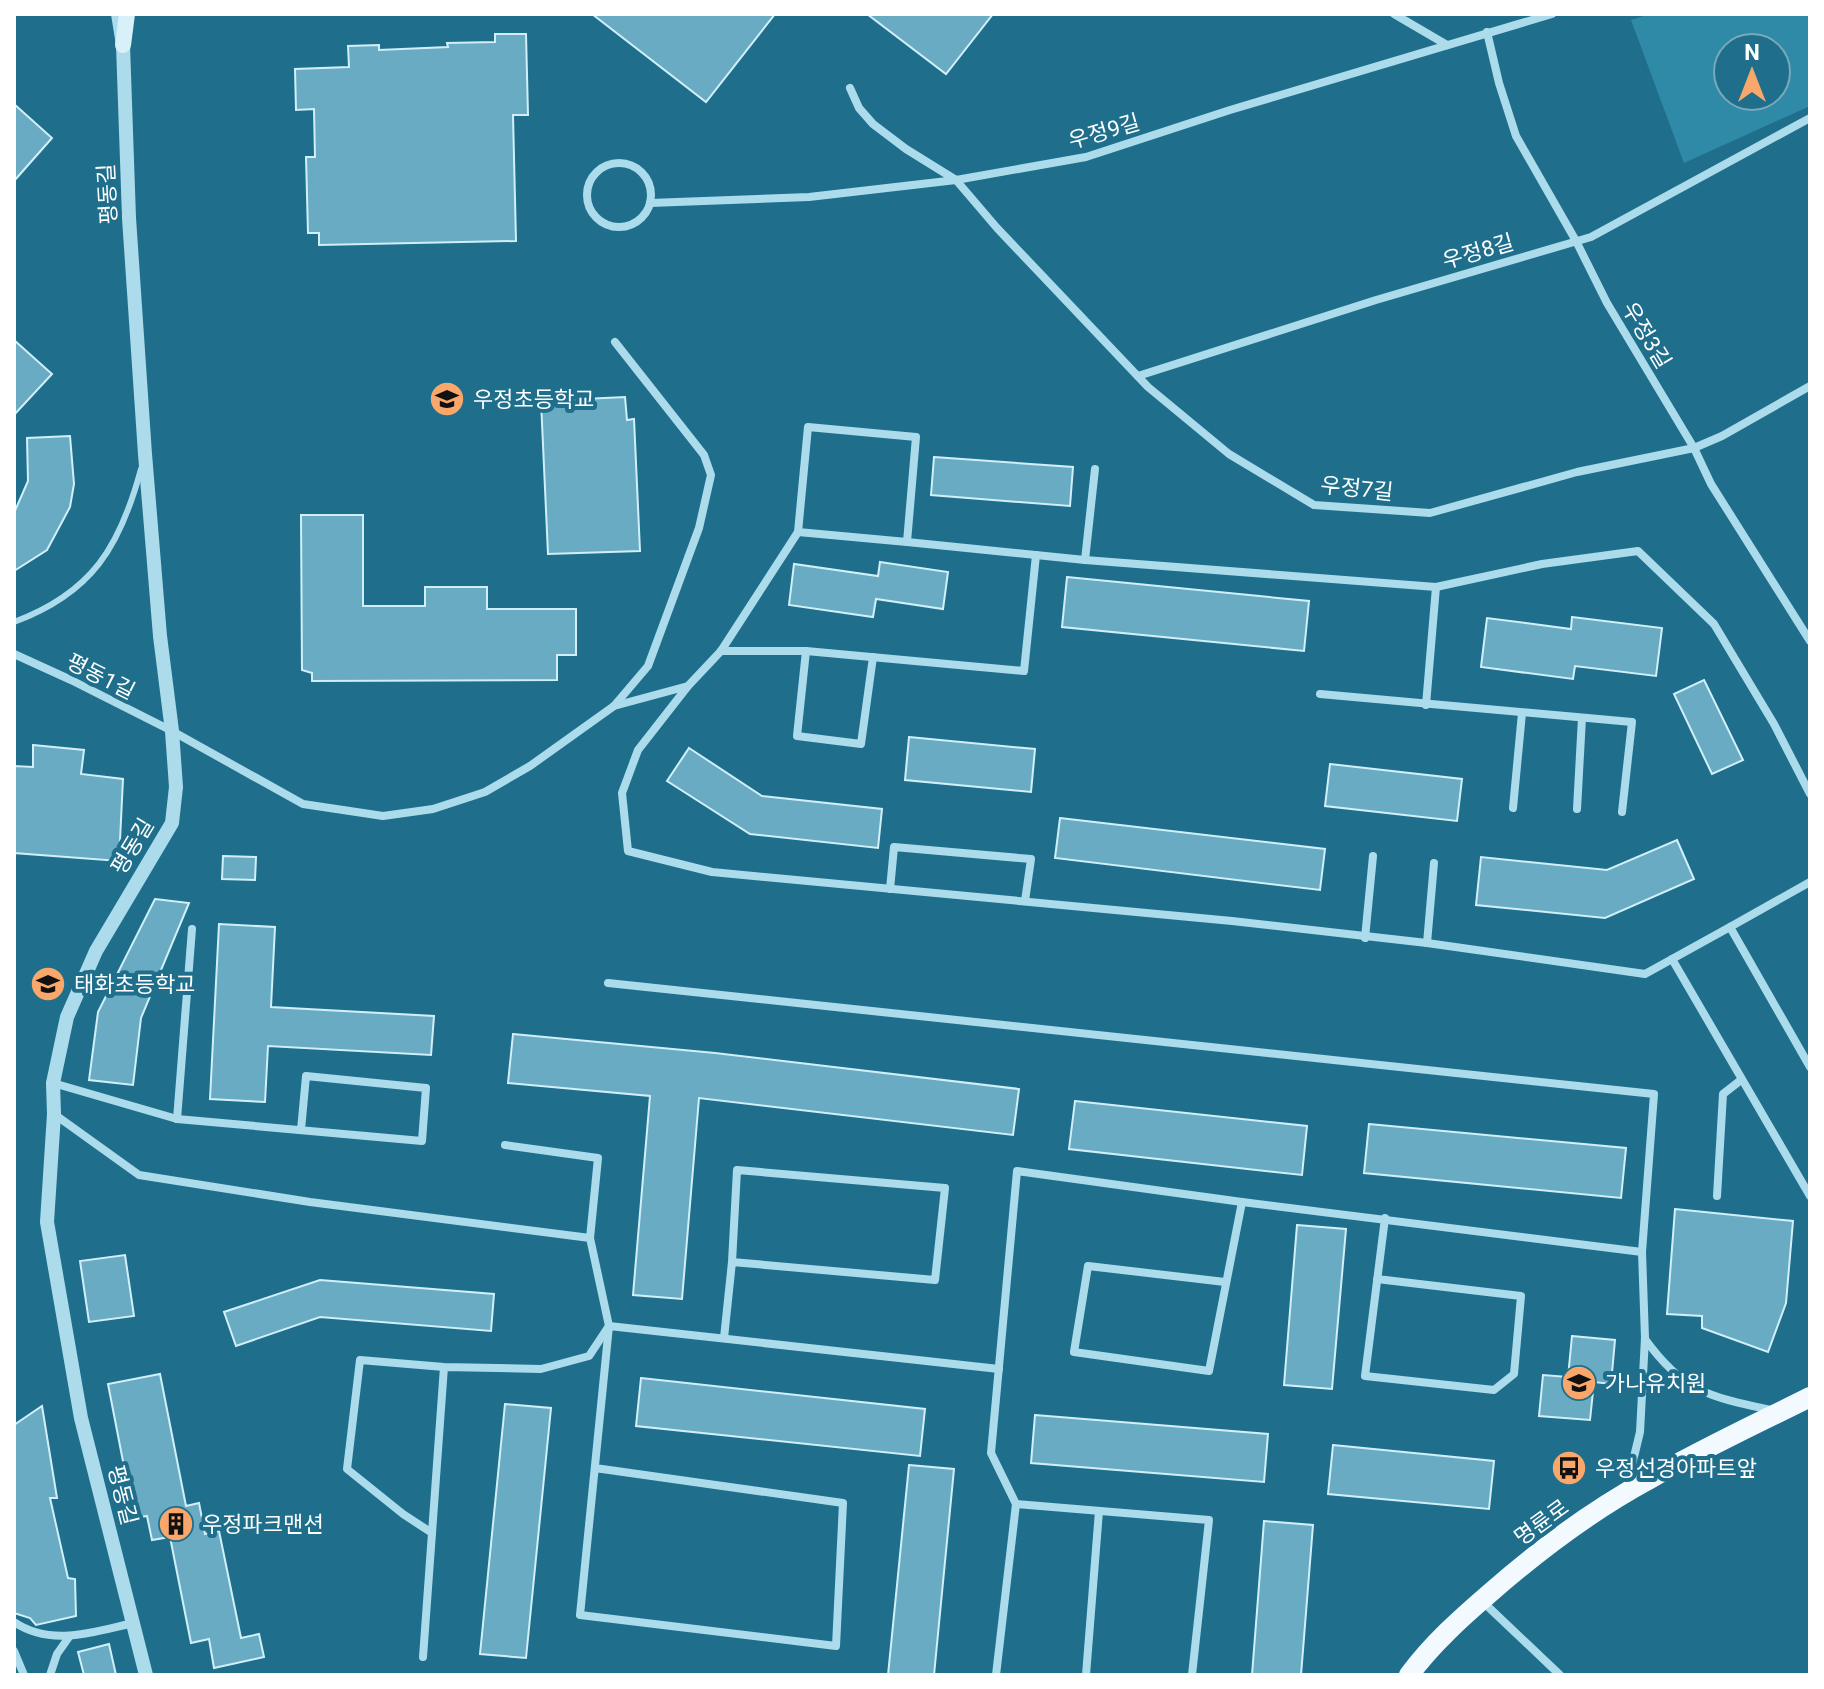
<svg xmlns="http://www.w3.org/2000/svg" width="1824" height="1689" font-family="Roboto,'Noto Sans KR',sans-serif">
<rect width="100%" height="100%" fill="#1f6f8c"/>
<path fill="#2f8aa8" fill-rule="evenodd" d="M 1650,14 L 1810,14 L 1810,106 L 1684,163 L 1631,20 ZM 1728,48 L 1776,48 L 1776,96 L 1728,96 Z"/>
<g fill="#69abc2" stroke="#d1eff9" stroke-width="2">
<path d="M 592,14 L 775,14 L 706,102 Z"/>
<path d="M 867,14 L 993,14 L 946,74 Z"/>
<path d="M 495,34 L 526,34 L 528,115 L 513,115 L 516,241 L 319,245 L 319,233 L 308,233 L 306,157 L 315,157 L 314,109 L 296,110 L 295,69 L 349,67 L 348,46 L 379,45 L 379,50 L 448,47 L 447,43 L 495,42 Z"/>
<path d="M 14,104 L 52,138 L 14,181 Z"/>
<path d="M 14,340 L 52,374 L 14,415 Z"/>
<path d="M 625,397 L 627,420 L 634,419 L 640,551 L 548,554 L 541,401 Z"/>
<path d="M 70,436 L 74,484 L 70,507 L 47,550 L 14,571 L 14,513 L 28,481 L 27,438 Z"/>
<path d="M 934,457 L 1073,467 L 1070,506 L 931,495 Z"/>
<path d="M 301,515 L 363,515 L 363,606 L 425,606 L 425,587 L 487,587 L 487,609 L 576,609 L 576,655 L 557,655 L 557,680 L 312,681 L 312,673 L 302,670 Z"/>
<path d="M 880,562 L 948,572 L 943,609 L 876,599 L 873,617 L 789,605 L 794,564 L 878,576 Z"/>
<path d="M 1067,577 L 1309,601 L 1304,651 L 1062,627 Z"/>
<path d="M 1572,617 L 1662,628 L 1656,676 L 1575,666 L 1573,679 L 1481,667 L 1487,618 L 1571,629 Z"/>
<path d="M 1704,680 L 1743,760 L 1712,774 L 1674,694 Z"/>
<path d="M 909,737 L 1035,749 L 1031,792 L 905,780 Z"/>
<path d="M 33,745 L 84,750 L 81,774 L 123,779 L 119,861 L 14,853 L 14,766 L 33,767 Z"/>
<path d="M 689,748 L 762,796 L 882,809 L 878,848 L 750,834 L 667,781 Z"/>
<path d="M 1330,764 L 1462,779 L 1457,821 L 1325,806 Z"/>
<path d="M 1060,818 L 1325,849 L 1320,890 L 1055,858 Z"/>
<path d="M 1677,840 L 1694,879 L 1605,918 L 1476,905 L 1481,857 L 1607,870 Z"/>
<path d="M 223,856 L 256,857 L 255,880 L 222,879 Z"/>
<path d="M 155,899 L 189,903 L 141,1018 L 133,1085 L 89,1080 L 98,1012 Z"/>
<path d="M 219,924 L 275,927 L 271,1007 L 434,1016 L 431,1055 L 268,1046 L 265,1102 L 210,1099 Z"/>
<path d="M 513,1034 L 715,1053 L 1019,1089 L 1013,1135 L 699,1098 L 682,1299 L 633,1295 L 650,1096 L 508,1083 Z"/>
<path d="M 1075,1101 L 1307,1126 L 1302,1175 L 1069,1149 Z"/>
<path d="M 1369,1124 L 1626,1148 L 1621,1198 L 1364,1173 Z"/>
<path d="M 1675,1209 L 1793,1221 L 1786,1303 L 1768,1352 L 1702,1328 L 1702,1316 L 1667,1314 Z"/>
<path d="M 1297,1225 L 1346,1229 L 1332,1389 L 1284,1385 Z"/>
<path d="M 125,1255 L 134,1316 L 89,1322 L 80,1261 Z"/>
<path d="M 320,1280 L 494,1294 L 491,1331 L 320,1317 L 236,1346 L 224,1312 Z"/>
<path d="M 1572,1336 L 1615,1340 L 1611,1384 L 1594,1382 L 1590,1420 L 1539,1416 L 1543,1375 L 1568,1377 Z"/>
<path d="M 160,1374 L 186,1506 L 199,1503 L 205,1534 L 219,1531 L 241,1638 L 259,1634 L 264,1657 L 214,1668 L 209,1639 L 191,1643 L 170,1537 L 152,1540 L 147,1516 L 134,1518 L 108,1384 Z"/>
<path d="M 641,1378 L 925,1409 L 920,1456 L 636,1426 Z"/>
<path d="M 505,1404 L 551,1408 L 526,1658 L 480,1654 Z"/>
<path d="M 42,1406 L 57,1498 L 50,1498 L 68,1578 L 75,1579 L 76,1616 L 36,1625 L 30,1618 L 14,1613 L 14,1425 Z"/>
<path d="M 1035,1415 L 1268,1434 L 1264,1482 L 1031,1463 Z"/>
<path d="M 1333,1445 L 1494,1461 L 1489,1509 L 1328,1494 Z"/>
<path d="M 909,1465 L 954,1469 L 934,1675 L 888,1675 Z"/>
<path d="M 1264,1521 L 1313,1525 L 1301,1675 L 1252,1675 Z"/>
<path d="M 109,1644 L 116,1675 L 84,1675 L 78,1652 Z"/>
</g>
<g fill="none" stroke-linecap="round" stroke-linejoin="round">
<path stroke="#acdcec" stroke-width="6" d="M 14,622 C 92,593 120,547 141,469"/>
<g stroke="#acdcec" stroke-width="8">
<path d="M 1394,14 L 1447,45"/>
<path d="M 1487,32 L 1499,83 L 1516,136 L 1576,241 L 1607,303 L 1694,448 L 1711,484 L 1810,641"/>
<path d="M 850,88 L 859,108 L 873,124 L 906,149 L 956,180 L 997,228 L 1148,387 L 1229,454 L 1314,505 L 1430,513 L 1577,472 L 1694,448 L 1722,436 L 1810,386"/>
<circle cx="619" cy="195" r="32"/>
<path d="M 650,203 L 809,197 L 956,180 L 1086,157 L 1230,110 L 1552,14"/>
<path d="M 1138,376 L 1376,300 L 1591,237 L 1810,118"/>
<path d="M 907,542 L 1085,560 L 1436,587 L 1542,564 L 1638,551 L 1714,624 L 1774,724 L 1810,794"/>
<path d="M 1085,560 L 1095,469"/>
<path d="M 721,651 L 806,651 L 1024,671 L 1036,555"/>
<path d="M 806,651 L 797,736 L 861,744 L 873,657"/>
<path d="M 14,654 L 71,680 L 172,731 L 303,804 L 383,816 L 433,809 L 485,792 L 530,766 L 614,706 L 648,666 L 699,528 L 711,475 L 704,455 L 615,342"/>
<path d="M 688,686 L 638,750 L 622,793 L 628,851 L 712,872 L 1232,921 L 1427,943 L 1645,974 L 1730,927"/>
<path d="M 1320,694 L 1632,722 L 1622,812"/>
<path d="M 1426,705 L 1436,587"/>
<path d="M 614,706 L 688,686 L 721,651 L 798,532 L 808,427 L 916,437 L 907,542 L 798,532"/>
<path d="M 1513,808 L 1522,713"/>
<path d="M 1577,809 L 1582,718"/>
<path d="M 1810,882 L 1730,927 L 1810,1067"/>
<path d="M 890,889 L 894,847 L 1031,859 L 1025,901"/>
<path d="M 1365,938 L 1373,856"/>
<path d="M 1427,943 L 1434,863"/>
<path d="M 1672,959 L 1810,1196"/>
<path d="M 608,983 L 1654,1094 L 1642,1252 L 1645,1338 L 1640,1432 L 1626,1490"/>
<path d="M 53,1083 L 177,1119 L 422,1141 L 426,1088 L 306,1076 L 301,1130"/>
<path d="M 54,1114 L 139,1175 L 310,1202 L 590,1238 L 609,1326 L 580,1615 L 836,1646 L 843,1503 L 595,1468"/>
<path d="M 177,1119 L 192,929"/>
<path d="M 505,1145 L 598,1158 L 590,1238"/>
<path d="M 1717,1196 L 1723,1094 L 1741,1080"/>
<path d="M 1377,1279 L 1521,1296 L 1514,1374 L 1494,1390 L 1365,1376 L 1385,1218"/>
<path d="M 1225,1282 L 1088,1266 L 1074,1352 L 1209,1371 L 1242,1202"/>
<path d="M 724,1338 L 732,1262 L 935,1280 L 945,1188 L 737,1170 L 732,1262"/>
<path d="M 1645,1339 C 1683,1392 1710,1397 1771,1410"/>
<path d="M 444,1367 L 432,1533 L 403,1514 L 347,1469 L 360,1360 L 444,1367 L 541,1369 L 589,1356 L 609,1326 L 999,1369"/>
<path d="M 1016,1504 L 1209,1520 L 1192,1675"/>
<path d="M 1482,1601 L 1560,1675"/>
<path d="M 14,1622 C 51,1647 93,1632 133,1623"/>
<path d="M 14,1651 L 24,1675"/>
<path d="M 423,1657 L 432,1533"/>
<path d="M 50,1675 L 57,1654 L 69,1637"/>
<path d="M 996,1675 L 1016,1504 L 991,1453 L 1017,1171 L 1242,1202 L 1642,1252"/>
<path d="M 1086,1675 L 1099,1511"/>
</g>
<path stroke="#acdcec" stroke-width="14" d="M 118,14 L 123,45 L 129,218 L 145,454 L 160,636 L 172,731 L 176,787 L 172,823 L 96,951 L 67,1017 L 53,1083 L 54,1114 L 47,1222 L 81,1418 L 146,1675"/>
<path stroke="#d8f0f9" stroke-width="16" d="M 123,45 L 127,14"/>
<path stroke="#f2faff" stroke-width="20" d="M 1409,1675 C 1432,1644 1461,1618 1490,1593 C 1538,1551 1591,1511 1648,1480 C 1700,1450 1756,1424 1810,1397"/>
</g>
<defs>
<g id="school-disc" transform="scale(1.8)"><circle r="9.5" fill="#faa76c" stroke="#1f6f8c"/><path d="M0-5L7-2L0 1L-7-2ZM-4 1L0 2.5L4 1V4Q0 6-4 4Z" fill="#111"/></g>
<g id="bus-disc" transform="scale(1.8)"><circle r="9.5" fill="#faa76c" stroke="#1f6f8c"/><path d="M-5-6H5V4H4V6H2V4H-2V6H-4V4H-5ZM-3.5-4V0h7V-4ZM-3.5 1.2v1.5H-2V1.2ZM2 1.2v1.5H3.5V1.2Z" fill="#111"/></g>
<g id="building-disc" transform="scale(1.8)"><circle r="9.5" fill="#faa76c" stroke="#1f6f8c"/><path d="M-4-6H4V6H1V3H-1V6H-4ZM-2.5-4.3h1.7v1.8h-1.7ZM.8-4.3h1.7v1.8H.8ZM-2.5-1h1.7V.8h-1.7ZM.8-1h1.7V.8H.8Z" fill="#111"/></g>
</defs>
<g fill-rule="evenodd">
<use href="#school-disc" x="447" y="399"/>
<use href="#school-disc" x="48" y="984"/>
<use href="#school-disc" x="1579" y="1383"/>
<use href="#bus-disc" x="1569" y="1468"/>
<use href="#building-disc" x="176" y="1524"/>
</g>
<g text-anchor="middle" stroke-width="8" stroke-linejoin="round" paint-order="stroke">
<g font-size="22" fill="#fff" stroke="#1f6f8c">
<text transform="translate(1104 131) rotate(-16)" y="8">우정9길</text>
<text transform="translate(107 194) rotate(-93)" y="8">평동길</text>
<text transform="translate(1478 251) rotate(-16)" y="8">우정8길</text>
<text transform="translate(1647 335) rotate(59)" y="8">우정3길</text>
<text transform="translate(1357 488) rotate(6)" y="8">우정7길</text>
<text transform="translate(101 676) rotate(27)" y="8">평동1길</text>
<text transform="translate(132 846) rotate(-59)" y="8">평동길</text>
<text transform="translate(123 1495) rotate(76)" y="8">평동길</text>
<text transform="translate(1541 1522) rotate(-36)" y="8">명륜로</text>
</g>
<g font-size="22" fill="#fff" stroke="#1f6f8c" text-anchor="start">
<text x="473" y="407">우정초등학교</text>
<text x="74" y="992">태화초등학교</text>
<text x="1605" y="1391">가나유치원</text>
<text x="1595" y="1476">우정선경아파트앞</text>
<text x="202" y="1532">우정파크맨션</text>
</g>
</g>
<rect width="1824" height="1689" fill="none" stroke="#ffffff" stroke-width="32"/>
<g transform="translate(1752 72)"><circle r="38" fill="#1f6f8c" stroke="#79a9ba" stroke-width="2"/>
<path d="M0-6L14 30L0 20L-14 30Z" fill="#faa76c"/>
<text y="-12" font-size="22" font-weight="bold" text-anchor="middle" fill="#ffffff">N</text>
</g>
</svg>
